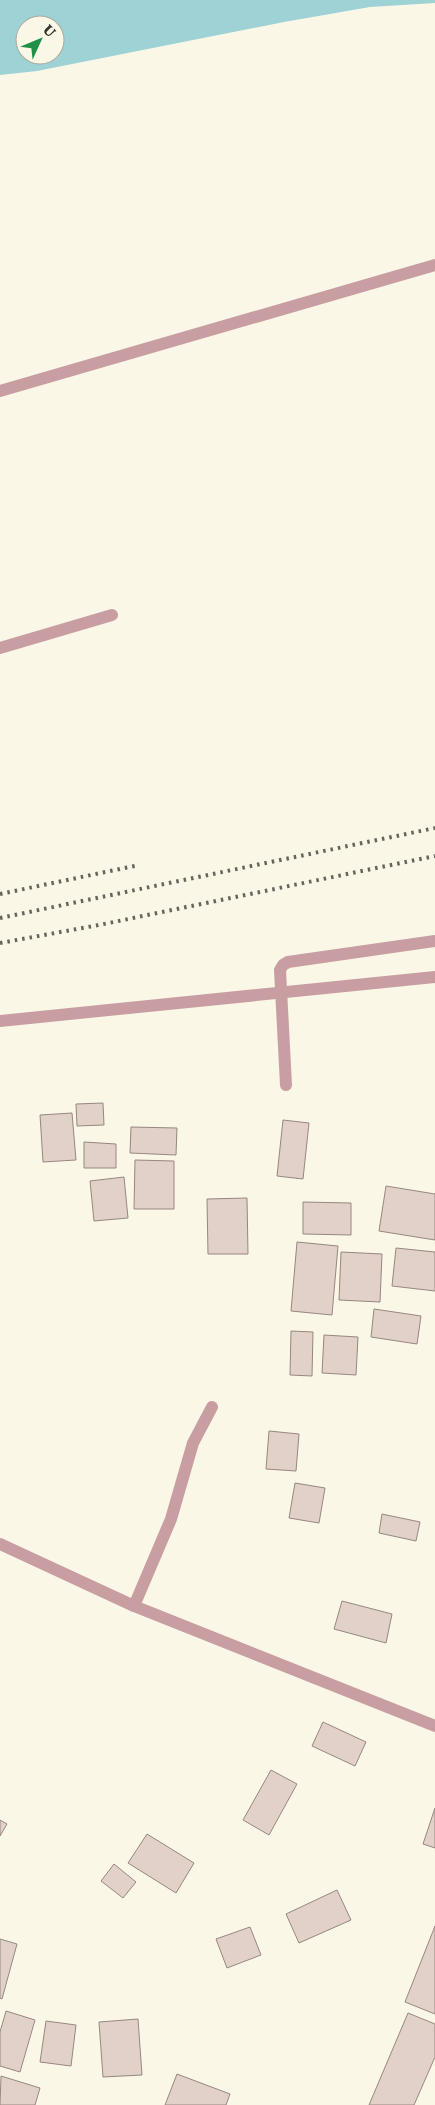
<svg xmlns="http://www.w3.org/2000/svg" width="435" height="2105" font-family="'Roboto Serif',serif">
<rect width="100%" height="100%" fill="#faf7e7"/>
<path fill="#9ed2d5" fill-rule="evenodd" d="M 0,0 L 435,0 L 435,3 L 370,7 L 284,22 L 37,71 L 0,75 ZM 25,25 L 55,25 L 55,55 L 25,55 Z"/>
<g fill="#e1d1c9" stroke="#968780">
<path d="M 103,1103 L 104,1125 L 77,1126 L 76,1104 Z"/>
<path d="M 72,1113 L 76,1160 L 43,1162 L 40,1115 Z"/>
<path d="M 283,1120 L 309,1123 L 303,1179 L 277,1176 Z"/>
<path d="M 131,1127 L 177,1128 L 176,1155 L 130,1153 Z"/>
<path d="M 84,1142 L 116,1144 L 116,1168 L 84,1168 Z"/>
<path d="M 135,1160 L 174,1161 L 174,1209 L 134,1209 Z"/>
<path d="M 124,1177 L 128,1218 L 94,1221 L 90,1181 Z"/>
<path d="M 386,1186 L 435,1194 L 435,1240 L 379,1231 Z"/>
<path d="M 247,1198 L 248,1254 L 208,1254 L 207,1199 Z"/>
<path d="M 303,1202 L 351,1203 L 351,1235 L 303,1234 Z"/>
<path d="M 297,1242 L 338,1246 L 332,1315 L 291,1311 Z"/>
<path d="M 396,1248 L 435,1252 L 435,1291 L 392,1286 Z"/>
<path d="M 341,1252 L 382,1254 L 380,1302 L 339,1300 Z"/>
<path d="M 374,1309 L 421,1316 L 417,1344 L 371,1337 Z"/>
<path d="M 291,1331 L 313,1332 L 312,1376 L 290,1375 Z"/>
<path d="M 324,1335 L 358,1337 L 356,1375 L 322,1373 Z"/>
<path d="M 269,1431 L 299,1434 L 296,1471 L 266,1469 Z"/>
<path d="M 295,1483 L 325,1488 L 319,1523 L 289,1518 Z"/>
<path d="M 382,1514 L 420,1522 L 416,1541 L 379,1533 Z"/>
<path d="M 342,1601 L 392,1614 L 386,1643 L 334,1629 Z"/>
<path d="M 323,1722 L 366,1742 L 355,1766 L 312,1746 Z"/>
<path d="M 271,1770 L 297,1784 L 269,1835 L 243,1820 Z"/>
<path d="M 435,1808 L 435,1848 L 423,1844 Z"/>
<path d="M 0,1820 L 7,1824 L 0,1836 Z"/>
<path d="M 147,1834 L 194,1863 L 176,1893 L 128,1863 Z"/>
<path d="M 114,1864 L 136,1882 L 123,1898 L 101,1881 Z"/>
<path d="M 337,1890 L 351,1920 L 299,1943 L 286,1914 Z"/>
<path d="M 435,1926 L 435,2014 L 405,2002 Z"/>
<path d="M 250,1927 L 261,1955 L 227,1968 L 216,1939 Z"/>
<path d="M 0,1939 L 17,1944 L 2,1999 L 0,1998 Z"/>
<path d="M 6,2011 L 35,2020 L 20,2072 L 0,2066 L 0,2032 Z"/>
<path d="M 408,2013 L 435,2024 L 435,2057 L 414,2105 L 369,2105 Z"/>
<path d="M 138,2019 L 142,2075 L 103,2077 L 99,2022 Z"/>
<path d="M 46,2021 L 76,2025 L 71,2066 L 40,2062 Z"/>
<path d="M 177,2074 L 230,2094 L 226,2105 L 165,2105 Z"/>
<path d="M 1,2076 L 40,2088 L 35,2105 L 0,2105 Z"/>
</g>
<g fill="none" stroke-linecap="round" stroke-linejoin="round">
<g stroke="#c99ea3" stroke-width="12">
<path d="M 0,391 L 435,265"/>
<path d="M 0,648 L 112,615"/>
</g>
<g stroke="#c99ea3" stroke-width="12">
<path d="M 0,1021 L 435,977"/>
<path d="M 286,1085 L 280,970 L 283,965 L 288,962 L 435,941"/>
<path d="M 0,1544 L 134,1606 L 435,1726"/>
<path d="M 134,1606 L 171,1519 L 193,1443 L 212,1407"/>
</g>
<g stroke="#66655c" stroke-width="4" stroke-dasharray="2.5 5" stroke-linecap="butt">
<path d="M 0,894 L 139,865"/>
<path d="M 0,918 L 435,828"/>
<path d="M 0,943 L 99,925 L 435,856"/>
</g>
</g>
<g transform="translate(40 40) rotate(46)"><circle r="24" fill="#faf7e7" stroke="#aba99d"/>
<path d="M0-4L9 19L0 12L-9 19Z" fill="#208f48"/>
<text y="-8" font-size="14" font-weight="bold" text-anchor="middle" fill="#34332d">U</text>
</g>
</svg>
